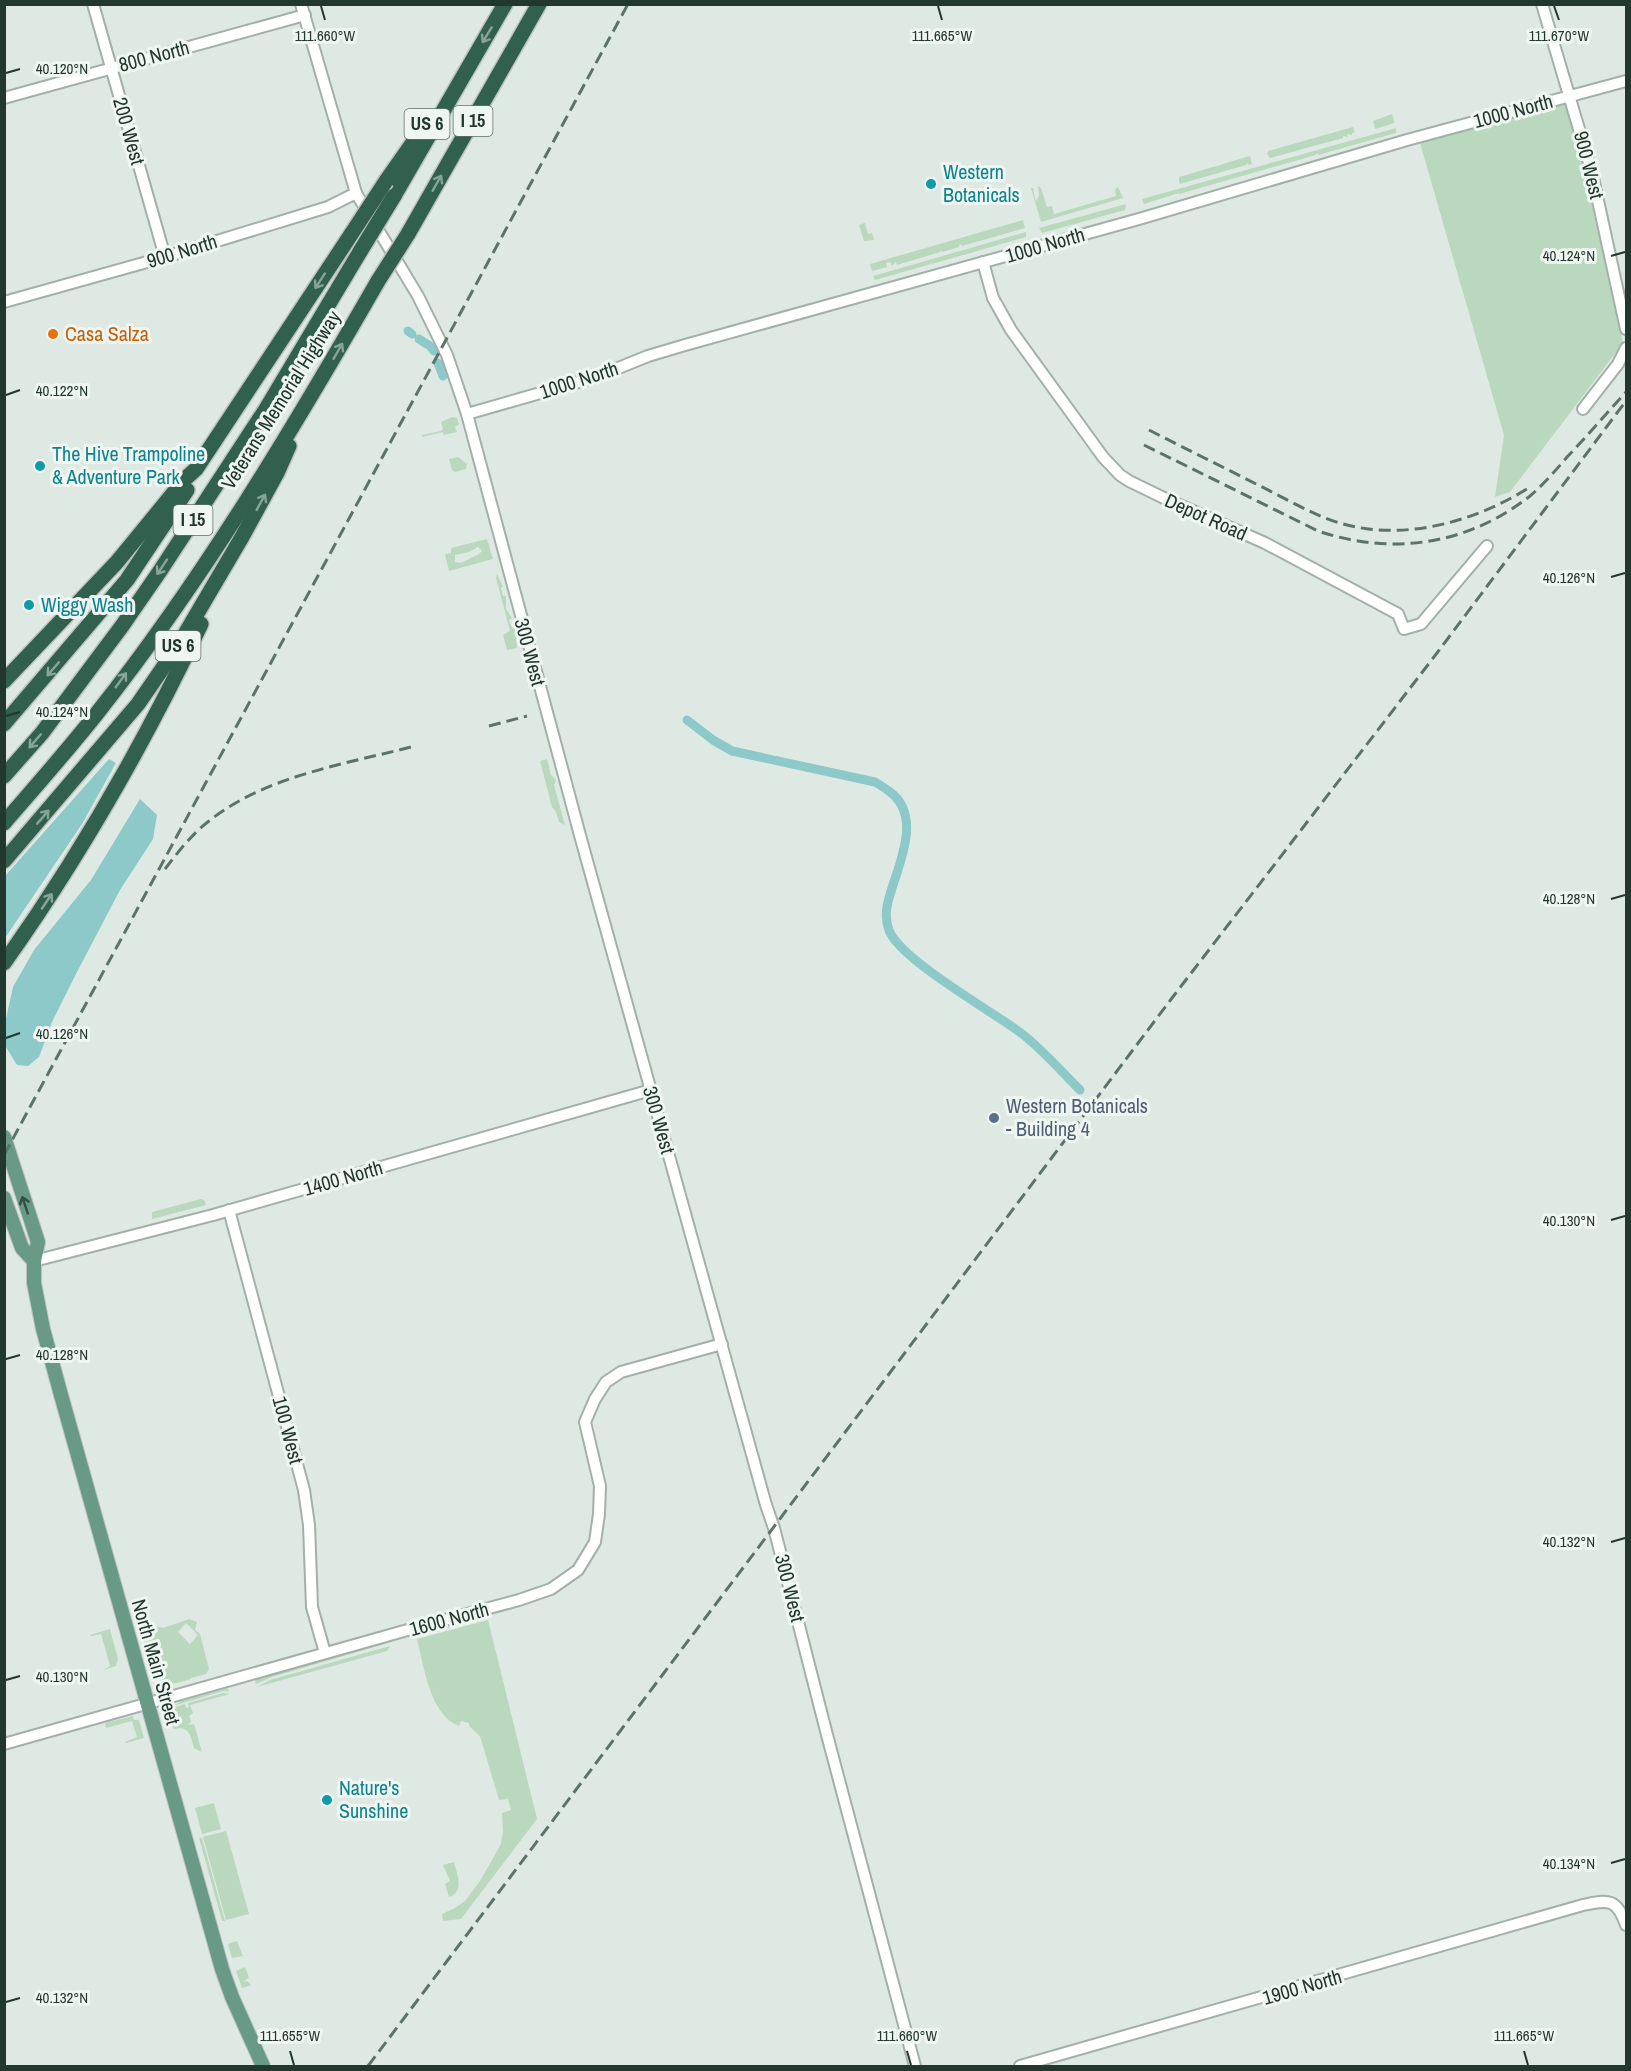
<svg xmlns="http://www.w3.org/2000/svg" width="1631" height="2071" font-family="'Archivo Narrow',sans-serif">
<rect width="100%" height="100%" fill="#dfe9e3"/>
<g fill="#bad8bd" fill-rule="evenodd">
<path d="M 1569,103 L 1623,343 L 1510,492 L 1495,497 L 1504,435 L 1420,143 Z"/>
<path d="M 1392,114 L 1395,123 L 1375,129 L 1373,121 Z"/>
<path d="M 1353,127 L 1355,132 L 1352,133 L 1352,135 L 1347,134 L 1348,137 L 1343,136 L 1343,138 L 1270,158 L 1267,154 L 1268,151 Z"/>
<path d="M 1396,128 L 1396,133 L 1318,155 L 1317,153 L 1316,155 L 1179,194 L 1179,193 L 1144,204 L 1142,199 Z"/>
<path d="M 1250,156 L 1252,164 L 1248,165 L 1247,163 L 1246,165 L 1180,184 L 1179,182 L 1179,177 Z"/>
<path d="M 1038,186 L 1041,188 L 1047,207 L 1052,206 L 1054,214 L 1116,196 L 1115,189 L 1118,187 L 1123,198 L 1041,222 L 1031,188 L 1033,188 L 1036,202 L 1039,195 Z"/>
<path d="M 1126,204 L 1125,210 L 1042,233 L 1039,228 Z"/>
<path d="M 1023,220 L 1025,228 L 962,246 L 961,244 L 959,245 L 959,247 L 942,252 L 940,250 L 940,252 L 897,265 L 896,262 L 892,266 L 890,262 L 886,263 L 887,267 L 872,271 L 870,264 Z"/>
<path d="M 865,223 L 868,234 L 872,233 L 874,240 L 864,241 L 859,225 Z"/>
<path d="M 1026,232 L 1026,237 L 932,264 L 931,262 L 931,264 L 875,280 L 873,276 Z"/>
<path d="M 452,417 L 457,418 L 459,424 L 455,427 L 457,432 L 444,435 L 443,432 L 422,437 L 422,435 L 441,431 L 443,429 L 441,422 Z"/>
<path d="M 458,457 L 467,464 L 466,469 L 455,472 L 452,470 L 449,459 Z"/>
<path d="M 487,539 L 493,559 L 449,571 L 445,554 L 451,553 L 451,548 ZM 478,547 L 482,551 L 478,555 C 469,557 464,565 455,562 L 455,555 L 469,552 Z"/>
<path d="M 497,574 L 503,587 L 501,588 L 503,596 L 506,596 L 506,609 L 512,618 L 509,620 L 512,628 L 515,628 L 517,648 L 507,650 L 503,635 L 510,631 L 496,578 Z"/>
<path d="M 547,759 L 551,775 L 556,780 L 554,785 L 565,825 L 559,822 L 556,812 L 552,807 L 540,761 Z"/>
<path d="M 201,1199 L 204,1200 L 206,1205 L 152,1219 L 152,1212 Z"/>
<path d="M 486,1616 L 487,1618 L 418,1635 Z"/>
<path d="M 189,1619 L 197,1622 L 195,1630 L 200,1634 L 209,1669 L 206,1674 L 191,1678 L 191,1679 L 177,1683 L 165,1683 L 164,1680 L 157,1679 L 152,1669 L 144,1641 L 146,1639 L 146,1635 L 141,1634 L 139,1626 L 148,1623 L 150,1627 L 156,1626 L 163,1628 ZM 186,1623 L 198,1635 L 190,1644 L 178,1632 Z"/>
<path d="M 488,1620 L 537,1819 L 461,1919 L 443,1921 L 442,1914 L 455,1908 L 465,1901 L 480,1881 L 501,1844 L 503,1831 L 502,1813 L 511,1810 L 508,1799 L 499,1800 L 480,1736 L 469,1726 L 469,1723 L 461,1721 L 459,1726 C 430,1715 424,1667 417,1639 Z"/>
<path d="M 110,1629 L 118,1659 L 116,1666 L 103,1670 L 110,1666 L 101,1634 L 91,1636 L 90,1635 Z"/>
<path d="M 388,1642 L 391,1642 L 272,1677 L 256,1684 L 255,1680 Z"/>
<path d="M 390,1646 L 387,1651 L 257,1687 L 270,1680 Z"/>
<path d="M 68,1672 L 69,1680 L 51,1685 L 49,1677 Z"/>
<path d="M 228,1688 L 229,1691 L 223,1691 L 173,1706 L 182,1701 Z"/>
<path d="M 223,1693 L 230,1694 L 190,1705 L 193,1713 L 189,1716 L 191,1722 L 188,1725 L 194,1724 L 202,1752 L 194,1748 C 191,1736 189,1725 174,1729 C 169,1721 171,1715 175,1707 L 185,1704 L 186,1708 L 189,1707 L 188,1703 Z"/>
<path d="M 133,1716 L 134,1720 L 139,1720 L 144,1738 L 126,1743 L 125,1742 L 137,1737 L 132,1721 L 106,1728 L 105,1723 Z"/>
<path d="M 214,1803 L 221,1829 L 202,1834 L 195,1808 Z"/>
<path d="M 226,1831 L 249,1914 L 226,1920 L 203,1837 Z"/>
<path d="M 199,1838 L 202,1838 L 225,1921 L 222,1921 Z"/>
<path d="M 454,1862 C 457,1874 465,1892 449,1897 L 445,1884 L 450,1881 L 443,1865 Z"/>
<path d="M 237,1941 L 243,1956 L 232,1958 L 228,1944 Z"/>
<path d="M 245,1967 L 249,1978 L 243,1982 L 247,1981 L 251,1985 L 242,1988 L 236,1971 Z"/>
</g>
<g fill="#8cc9c8">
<path d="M 109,759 L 116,763 L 82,824 L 5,938 L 5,876 Z"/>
<path d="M 140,799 L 157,815 L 153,839 L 120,890 L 77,972 L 52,1022 L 39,1057 L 28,1066 L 17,1065 L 6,1047 L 5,1023 L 13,987 L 34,950 L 91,880 Z"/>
</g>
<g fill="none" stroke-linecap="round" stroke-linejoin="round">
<g stroke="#8cc9c8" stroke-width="9">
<path d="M 408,331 L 412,334"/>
<path d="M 419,339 L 430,346 L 434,351"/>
<path d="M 438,363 L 443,376"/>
<path d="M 687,720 L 713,740 L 732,751 L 875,782 C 880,785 885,788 890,792 C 920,814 902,857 893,885 C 888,900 883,915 889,930 C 899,959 992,1011 1021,1033 C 1042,1049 1061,1071 1080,1090"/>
</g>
<g stroke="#a3b0a9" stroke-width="14">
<g id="minor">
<path d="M 93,4 L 165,257"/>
<path d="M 301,4 L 356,193 L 418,296 L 447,355 L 467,414 L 581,839 L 766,1505 L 774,1528 L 826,1731 L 915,2066"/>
<path d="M 1542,4 L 1592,173 L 1626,329"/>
<path d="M 4,98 L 305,15"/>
<path d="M 983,262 L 993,298 L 1011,330 L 1103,457 L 1120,475 L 1129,481 L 1166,499 L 1265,543 L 1398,614 L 1404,629 L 1421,624 L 1487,546"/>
<path d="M 4,302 L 165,257 L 328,207 L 356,193"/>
<path d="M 1583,409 L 1618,364 L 1626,348"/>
<path d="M 467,414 L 596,377 L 648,356 L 685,345 L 1139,219 L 1407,140 L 1626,81"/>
<path d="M 229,1210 L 304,1490 L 309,1525 L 312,1607 L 325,1653"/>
<path d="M 34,1261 L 213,1215 L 651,1090"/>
<path d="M 4,1744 L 404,1631 L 519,1600 L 551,1589 L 578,1570 L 595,1542 L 599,1514 L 600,1486 L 585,1422 L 595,1399 L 606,1382 L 621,1372 L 722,1344"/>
<path d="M 1020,2066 L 1583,1905 C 1609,1899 1617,1899 1626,1925"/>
</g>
</g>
<g stroke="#bdc3c0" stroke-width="16">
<g id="major">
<path d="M 4,1137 L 38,1242 L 34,1261 L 34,1283 L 43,1329 L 61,1395 L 222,1969 L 232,1997 L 263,2066"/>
<path d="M 4,1198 L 22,1248 L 34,1261"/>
</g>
</g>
<g stroke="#bdc3c0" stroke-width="18">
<g id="highway">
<path d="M 386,181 L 419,134"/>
<path d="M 394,196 L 505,4"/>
<path d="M 408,234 L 539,4"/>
<path d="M 4,681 L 117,562 L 185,479 L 196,469 L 352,233"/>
<path d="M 4,724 L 127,580 L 187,490"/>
<path d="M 4,776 L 42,733 L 122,626 L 160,571 L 266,409 L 361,250"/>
<path d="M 4,823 C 36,786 68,750 98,712 C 204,578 293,429 378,281"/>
<path d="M 4,861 L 138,704 L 178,646 L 242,537 L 277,473 L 289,446"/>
<path d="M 4,963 C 80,856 145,742 201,624"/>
</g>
</g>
<use href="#minor" stroke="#fff" stroke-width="10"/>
<use href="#major" stroke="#689a85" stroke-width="14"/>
<use href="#highway" stroke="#31604f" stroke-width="15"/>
<g stroke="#5c7369" stroke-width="3" stroke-dasharray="12 6" stroke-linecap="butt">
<path d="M 1149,430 C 1186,449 1223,467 1260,486 C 1287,499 1314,516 1343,524 C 1405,541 1473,522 1527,489"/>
<path d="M 1144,445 L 1318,531 C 1392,556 1468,545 1530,496 C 1544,484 1556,470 1568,456 C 1588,435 1607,413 1626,392"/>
<path d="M 489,726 L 527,716"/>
<path d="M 165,869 C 178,852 192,834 209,821 C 266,776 341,765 411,747"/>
<path d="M 4,1155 L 628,4"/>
<path d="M 368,2066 L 1172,998 L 1437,653 L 1626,401"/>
</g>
<g stroke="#bdc3c0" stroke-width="18" stroke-linecap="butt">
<g id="highway-bridge">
<path d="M 352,233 L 386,181"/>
<path d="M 361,250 L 394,196"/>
<path d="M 378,281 L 408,234"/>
</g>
</g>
<use href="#highway-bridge" stroke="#31604f" stroke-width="15"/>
</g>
<defs><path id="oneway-shaft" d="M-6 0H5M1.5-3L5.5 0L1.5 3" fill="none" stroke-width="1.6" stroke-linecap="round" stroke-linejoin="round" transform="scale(1.5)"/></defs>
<g stroke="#86a498">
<use href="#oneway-shaft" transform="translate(487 35) rotate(121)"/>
<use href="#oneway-shaft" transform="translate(437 183) rotate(-60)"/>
<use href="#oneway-shaft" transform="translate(320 281) rotate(123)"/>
<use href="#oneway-shaft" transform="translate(338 351) rotate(-60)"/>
<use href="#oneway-shaft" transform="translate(261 502) rotate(-61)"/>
<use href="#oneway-shaft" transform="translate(162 567) rotate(124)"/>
<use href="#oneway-shaft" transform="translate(53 669) rotate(131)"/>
<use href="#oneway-shaft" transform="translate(121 680) rotate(-54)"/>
<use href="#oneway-shaft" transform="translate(35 741) rotate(131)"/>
<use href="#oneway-shaft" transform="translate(43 817) rotate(-49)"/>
<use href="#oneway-shaft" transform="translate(47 901) rotate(-56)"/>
</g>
<use stroke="#345044" href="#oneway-shaft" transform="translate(25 1205) rotate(-108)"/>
<path fill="none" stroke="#22372e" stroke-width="2" d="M 321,6 L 325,20M 938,6 L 942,20M 1554,6 L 1559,20M 6,73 L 20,69M 1611,256 L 1625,252M 6,395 L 20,390M 1611,577 L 1625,573M 6,716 L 20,712M 1611,899 L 1625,895M 6,1038 L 20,1033M 1611,1220 L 1625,1216M 6,1359 L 20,1355M 1611,1542 L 1625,1538M 6,1680 L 20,1676M 1611,1863 L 1625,1859M 6,2002 L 20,1998M 290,2051 L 294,2065M 907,2051 L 911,2065M 1524,2051 L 1528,2065"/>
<g fill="#0f9aa8" stroke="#eff6f1" stroke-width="2">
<circle cx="931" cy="184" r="6"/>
<circle cx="40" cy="466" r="6"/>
<circle cx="29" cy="605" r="6"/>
<circle cx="327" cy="1800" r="6"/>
</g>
<circle fill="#e8710a" stroke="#eff6f1" stroke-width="2" cx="53" cy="334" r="6"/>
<circle fill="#5c6f8a" stroke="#eff6f1" stroke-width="2" cx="994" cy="1118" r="6"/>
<g text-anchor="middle" stroke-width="6" stroke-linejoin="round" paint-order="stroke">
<g fill="#eff6f1" stroke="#607068" stroke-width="1.5">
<rect x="453.5" y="106" width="39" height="30" rx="4.5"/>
<rect x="404.5" y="109" width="45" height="30" rx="4.5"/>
<rect x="173.5" y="505" width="39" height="30" rx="4.5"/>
<rect x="155.5" y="631" width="45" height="30" rx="4.5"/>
</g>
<g font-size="18" font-weight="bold" fill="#22372e">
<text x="473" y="127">I 15</text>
<text x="427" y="130">US 6</text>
<text x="193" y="526">I 15</text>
<text x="178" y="652">US 6</text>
</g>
<g font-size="20" fill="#22372e" stroke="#eff6f1">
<text transform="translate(154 56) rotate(-15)" y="7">800 North</text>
<text transform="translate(1513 111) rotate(-15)" y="7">1000 North</text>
<text transform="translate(129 131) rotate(74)" y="7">200 West</text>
<text transform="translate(1589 165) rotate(76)" y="7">900 West</text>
<text transform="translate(1045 245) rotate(-16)" y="7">1000 North</text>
<text transform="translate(182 251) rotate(-17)" y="7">900 North</text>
<text transform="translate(579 380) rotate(-18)" y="7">1000 North</text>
<text transform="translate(281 400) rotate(-58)" y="7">Veterans Memorial Highway</text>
<text transform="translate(1206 517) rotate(24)" y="7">Depot Road</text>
<text transform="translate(530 652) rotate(75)" y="7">300 West</text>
<text transform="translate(659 1120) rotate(74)" y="7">300 West</text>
<text transform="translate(343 1178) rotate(-16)" y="7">1400 North</text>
<text transform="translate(288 1430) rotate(75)" y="7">100 West</text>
<text transform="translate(790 1588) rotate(76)" y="7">300 West</text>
<text transform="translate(449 1619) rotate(-15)" y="7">1600 North</text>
<text transform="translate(156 1662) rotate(74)" y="7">North Main Street</text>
<text transform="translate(1302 1987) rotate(-16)" y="7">1900 North</text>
</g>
<g font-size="20" fill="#0d838f" stroke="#eff6f1" text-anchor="start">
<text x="943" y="179">Western<tspan x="943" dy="23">Botanicals</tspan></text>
<text x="52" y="461">The Hive Trampoline<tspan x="52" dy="23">&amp; Adventure Park</tspan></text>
<text x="41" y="612">Wiggy Wash</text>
<text x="339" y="1795">Nature's<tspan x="339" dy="23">Sunshine</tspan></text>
</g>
<g font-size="20" fill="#c56008" stroke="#eff6f1" text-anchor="start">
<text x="65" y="341">Casa Salza</text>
</g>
<g font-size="20" fill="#4e5e75" stroke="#eff6f1" text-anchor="start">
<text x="1006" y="1113">Western Botanicals<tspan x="1006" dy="23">- Building 4</tspan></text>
</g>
</g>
<g font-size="15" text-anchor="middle" fill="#22372e" stroke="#eff6f1" stroke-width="6" stroke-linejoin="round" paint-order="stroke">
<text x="325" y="41">111.660°W</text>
<text x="942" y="41">111.665°W</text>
<text x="1559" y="41">111.670°W</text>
<text x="62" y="74">40.120°N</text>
<text x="1569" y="261">40.124°N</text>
<text x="62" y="396">40.122°N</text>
<text x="1569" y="583">40.126°N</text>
<text x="62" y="717">40.124°N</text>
<text x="1569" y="904">40.128°N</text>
<text x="62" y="1039">40.126°N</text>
<text x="1569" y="1226">40.130°N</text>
<text x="62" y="1360">40.128°N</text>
<text x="1569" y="1547">40.132°N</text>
<text x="62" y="1682">40.130°N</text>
<text x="1569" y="1869">40.134°N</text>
<text x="62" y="2003">40.132°N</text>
<text x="290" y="2041">111.655°W</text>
<text x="907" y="2041">111.660°W</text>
<text x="1524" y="2041">111.665°W</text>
</g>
<rect width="1631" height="2071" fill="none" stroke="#22372e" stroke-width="12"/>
</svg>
